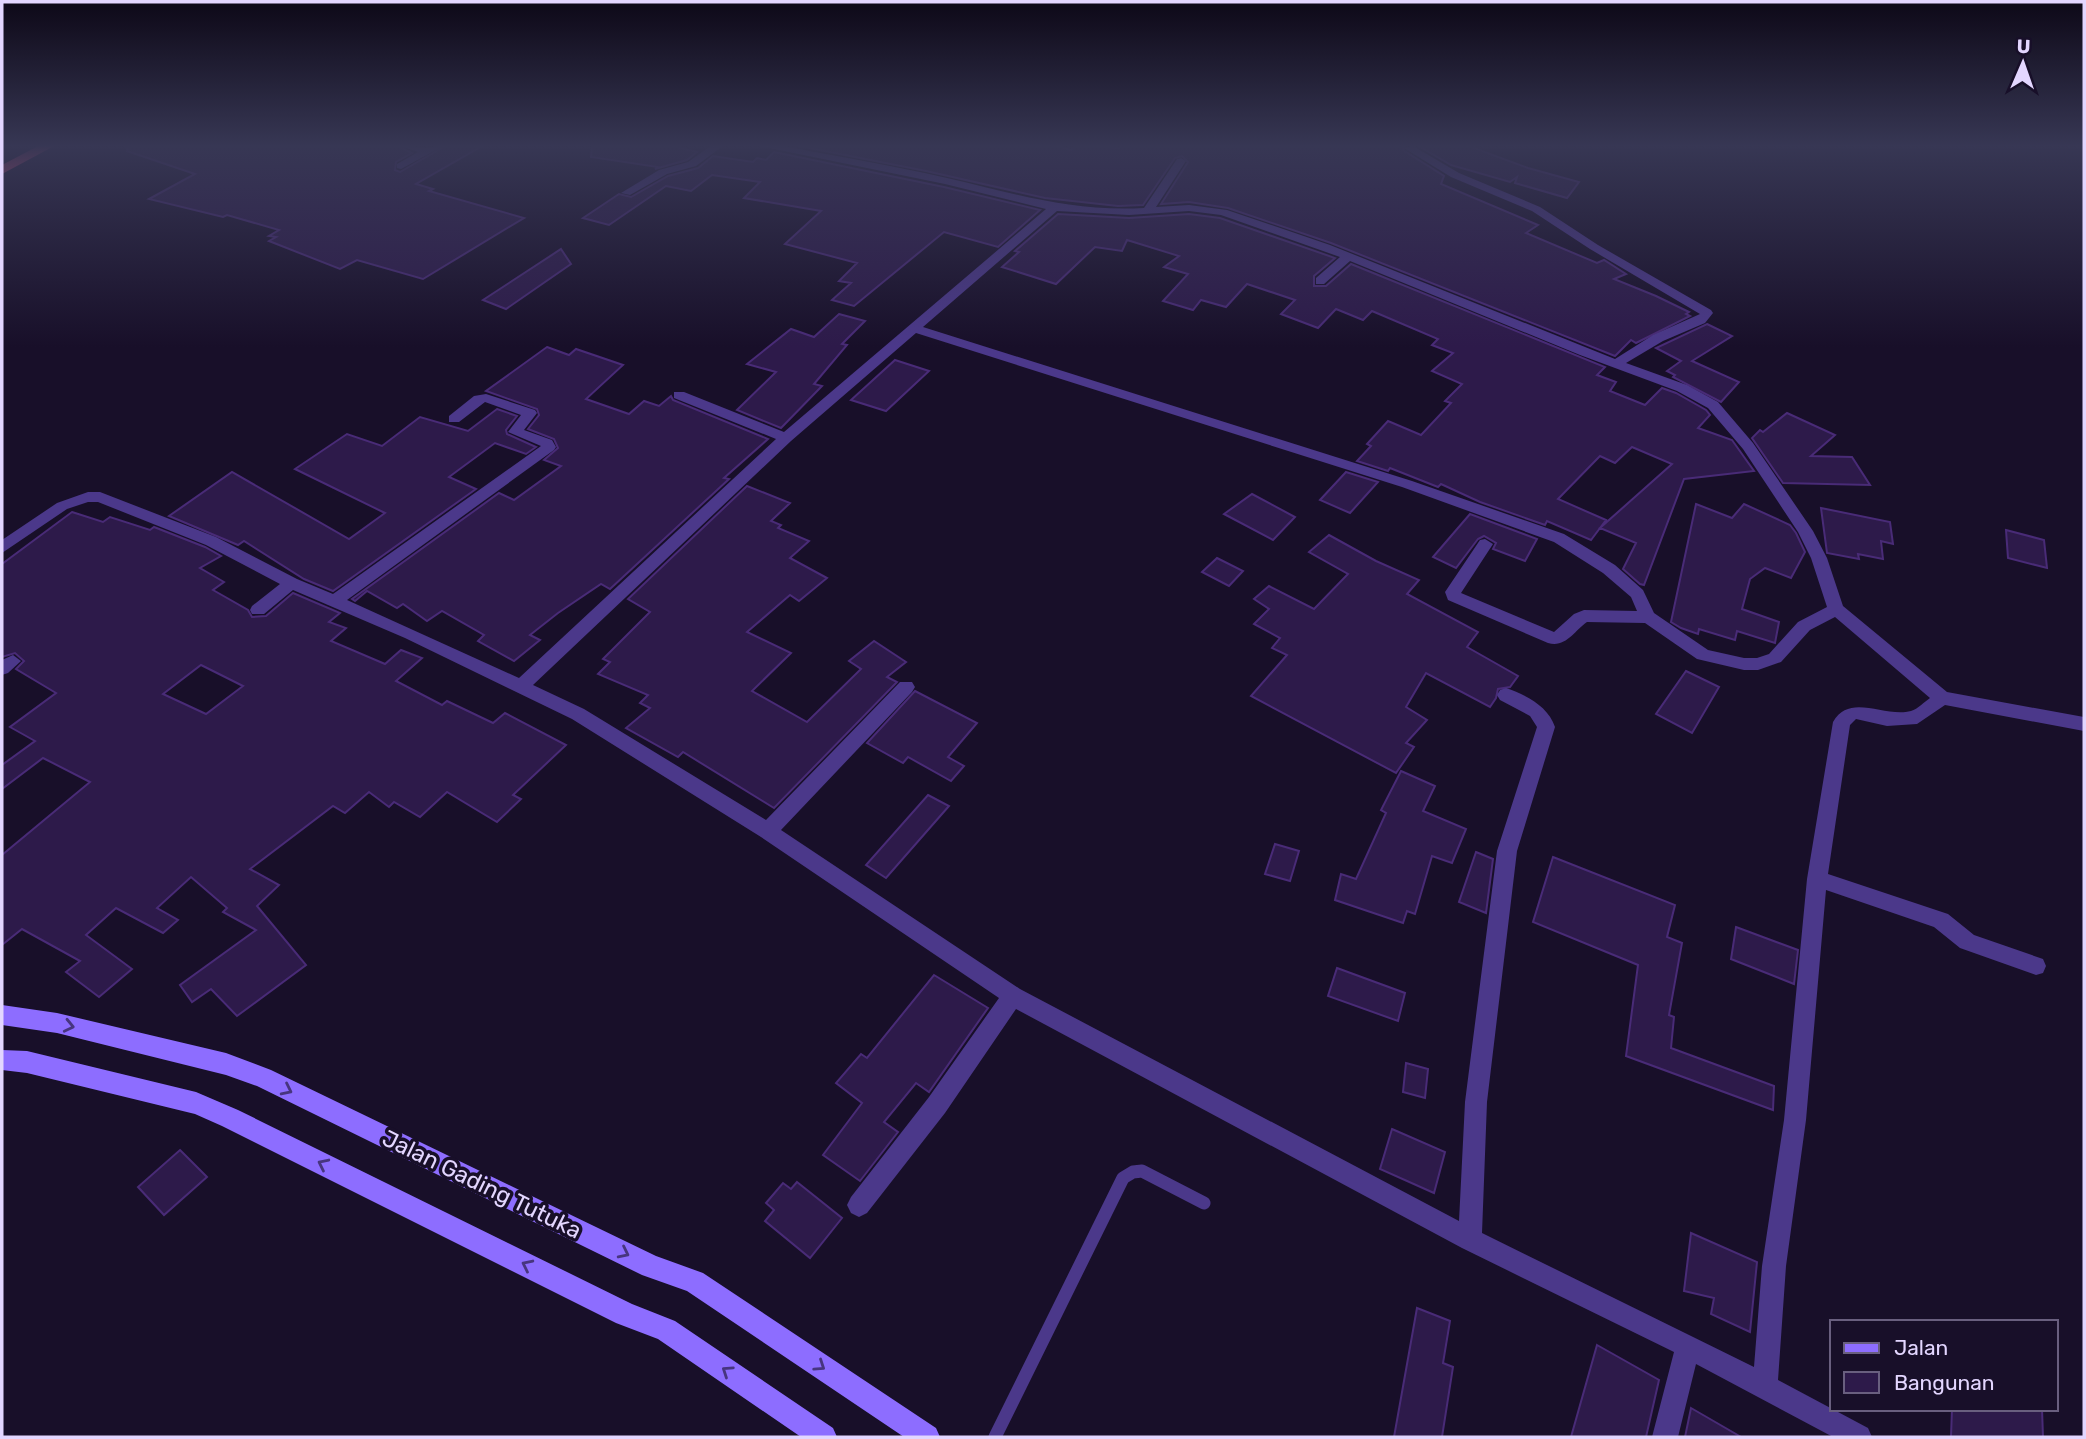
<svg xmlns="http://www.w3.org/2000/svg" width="2086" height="1439" font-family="Rubik,sans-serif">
<rect width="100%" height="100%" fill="#180f29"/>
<g fill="#2d1a4a" stroke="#492b77" stroke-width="2" fill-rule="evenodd">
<path d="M 128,145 L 396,145 L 412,153 L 396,162 L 395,170 L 400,172 L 447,145 L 484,145 L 416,184 L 433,189 L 429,191 L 524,218 L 423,279 L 357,260 L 340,269 L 269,241 L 276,237 L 269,236 L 279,230 L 227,215 L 223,217 L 149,199 L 195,174 L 127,151 Z"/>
<path d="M 592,145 L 668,145 L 697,152 L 687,160 L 655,169 L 658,167 L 591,157 Z"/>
<path d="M 794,145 L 1054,145 L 1071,150 L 1076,145 L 1119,148 L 1122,145 L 1404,145 L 1403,150 L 1444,176 L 1441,184 L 1538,225 L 1526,233 L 1597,263 L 1604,260 L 1626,274 L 1614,279 L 1656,296 L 1689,312 L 1686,314 L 1690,316 L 1636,343 L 1631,340 L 1615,356 L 1331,243 L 1228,208 L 1189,202 L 1161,204 L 1188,162 L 1182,156 L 1175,158 L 1143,205 L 1118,206 L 1045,198 L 926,171 Z"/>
<path d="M 1417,145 L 1466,145 L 1528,168 L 1579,182 L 1567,198 L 1515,183 L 1517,177 L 1510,182 L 1451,165 Z"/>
<path d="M 774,152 L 944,187 L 1040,210 L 998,247 L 944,232 L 854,306 L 832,300 L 851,283 L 839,281 L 857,263 L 785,244 L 821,211 L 744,198 L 760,182 L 712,175 L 691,191 L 666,186 L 609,225 L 583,218 L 619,194 L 631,197 L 668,176 L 698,168 L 713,156 L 753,162 L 757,158 L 766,160 Z"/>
<path d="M 1058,214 L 1129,218 L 1189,214 L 1220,218 L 1335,258 L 1314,276 L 1314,286 L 1326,286 L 1351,264 L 1605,367 L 1597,375 L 1616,382 L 1610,391 L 1645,405 L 1662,388 L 1676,393 L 1706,410 L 1710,415 L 1698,428 L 1732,440 L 1754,471 L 1684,479 L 1644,585 L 1640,584 L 1623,569 L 1636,543 L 1600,528 L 1672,464 L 1632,447 L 1615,463 L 1600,456 L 1558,499 L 1606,520 L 1591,540 L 1547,521 L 1545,525 L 1480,502 L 1441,484 L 1438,487 L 1390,468 L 1388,471 L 1357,461 L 1371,446 L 1367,444 L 1388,421 L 1421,435 L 1451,403 L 1445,401 L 1462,384 L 1432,371 L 1453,353 L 1432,345 L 1438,339 L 1372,311 L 1363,320 L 1336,309 L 1318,328 L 1281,314 L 1295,300 L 1247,284 L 1226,307 L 1201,300 L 1193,310 L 1163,301 L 1188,274 L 1164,267 L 1179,256 L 1127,240 L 1122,251 L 1095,247 L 1056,284 L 1002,267 L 1019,252 L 1015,251 Z"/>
<path d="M 561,249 L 571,264 L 506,309 L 483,300 Z"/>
<path d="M 839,314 L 865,321 L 842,344 L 847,345 L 814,384 L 822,386 L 781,428 L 737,410 L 776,372 L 747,364 L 791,329 L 814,337 Z"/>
<path d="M 1707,324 L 1732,336 L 1692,361 L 1739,382 L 1721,402 L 1673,377 L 1675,375 L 1667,371 L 1681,361 L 1656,348 Z"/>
<path d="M 547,347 L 569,355 L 576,349 L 623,365 L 586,399 L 629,414 L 644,401 L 659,406 L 671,396 L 673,400 L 768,439 L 724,478 L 729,479 L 610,589 L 601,584 L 558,613 L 530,635 L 540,640 L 514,661 L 478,641 L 484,635 L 442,611 L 427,621 L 403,604 L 397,608 L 367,591 L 355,601 L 352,599 L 499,493 L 514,500 L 561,466 L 544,460 L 558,448 L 554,439 L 528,429 L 539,415 L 537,409 L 486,391 Z"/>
<path d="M 895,360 L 929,371 L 886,411 L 851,400 Z"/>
<path d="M 497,409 L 517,416 L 506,430 L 507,434 L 536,447 L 526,454 L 495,443 L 449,477 L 476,489 L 333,591 L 304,579 L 244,541 L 238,545 L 169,516 L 232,472 L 349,539 L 385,513 L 295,469 L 347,434 L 382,446 L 420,417 L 468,431 Z"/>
<path d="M 1787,413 L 1835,435 L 1811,456 L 1852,457 L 1870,485 L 1783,483 L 1752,438 L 1760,430 L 1763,432 Z"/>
<path d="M 1346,472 L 1378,482 L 1350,513 L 1320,500 Z"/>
<path d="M 747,486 L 790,503 L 771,521 L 781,525 L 778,528 L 809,541 L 790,558 L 827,578 L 799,601 L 790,595 L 747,632 L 791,653 L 752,691 L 807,722 L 861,669 L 849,661 L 874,641 L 906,662 L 887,677 L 897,682 L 774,808 L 683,752 L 678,757 L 626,728 L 650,708 L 640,703 L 648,695 L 598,674 L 610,662 L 603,659 L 650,612 L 628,599 Z"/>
<path d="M 1252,494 L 1295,517 L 1273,540 L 1224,514 Z"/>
<path d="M 1696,504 L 1732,518 L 1744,504 L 1790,525 L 1796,533 L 1805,552 L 1791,578 L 1765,568 L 1750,579 L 1742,609 L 1779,622 L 1775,643 L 1737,631 L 1735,640 L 1699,629 L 1698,634 L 1681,628 L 1671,622 Z"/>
<path d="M 1821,508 L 1890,522 L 1893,544 L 1881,541 L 1883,559 L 1858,554 L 1859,559 L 1827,553 Z"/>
<path d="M 72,512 L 103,522 L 110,517 L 150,530 L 154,527 L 205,547 L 221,556 L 200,568 L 224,582 L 213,590 L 248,610 L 252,617 L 266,616 L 293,593 L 340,613 L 329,622 L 346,628 L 331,641 L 385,664 L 401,650 L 422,658 L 396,681 L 442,705 L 447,701 L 493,723 L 505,713 L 566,745 L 513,795 L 521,799 L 497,822 L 447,792 L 420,817 L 394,802 L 389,807 L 369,792 L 345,813 L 333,806 L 250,869 L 279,885 L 257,906 L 306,965 L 237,1016 L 211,989 L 192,1002 L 180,985 L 256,930 L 223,912 L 227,908 L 191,877 L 157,908 L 178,920 L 163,933 L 116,908 L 86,935 L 132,969 L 99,997 L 66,972 L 80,961 L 22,929 L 2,945 L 2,855 L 90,782 L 43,758 L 2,789 L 2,765 L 35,741 L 10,727 L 56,693 L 16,669 L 24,661 L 15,653 L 2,657 L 2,564 ZM 201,665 L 243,686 L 206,714 L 163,694 Z"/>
<path d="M 1470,514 L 1537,539 L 1525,561 L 1493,549 L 1496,543 L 1484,536 L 1478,539 L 1456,568 L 1433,557 Z"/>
<path d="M 2006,530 L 2044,540 L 2047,568 L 2008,558 Z"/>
<path d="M 1329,535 L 1376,561 L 1419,580 L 1407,594 L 1478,632 L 1467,647 L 1518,676 L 1510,687 L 1498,689 L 1496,698 L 1490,707 L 1426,673 L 1406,707 L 1427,720 L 1406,743 L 1414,747 L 1396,773 L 1251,696 L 1287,655 L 1272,648 L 1280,638 L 1254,624 L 1269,609 L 1254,599 L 1269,586 L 1314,609 L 1348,574 L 1309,552 Z"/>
<path d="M 1217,558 L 1243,571 L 1229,586 L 1202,572 Z"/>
<path d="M 1686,671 L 1719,687 L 1692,733 L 1656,714 Z"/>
<path d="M 915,691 L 977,723 L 948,757 L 964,766 L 951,781 L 908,757 L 903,763 L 867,743 Z"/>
<path d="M 1401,771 L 1435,786 L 1423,811 L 1466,829 L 1452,863 L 1432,856 L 1415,914 L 1407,911 L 1403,923 L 1335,900 L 1341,874 L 1356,879 L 1386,813 L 1381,810 Z"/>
<path d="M 928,795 L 949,806 L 886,878 L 866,865 Z"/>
<path d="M 1275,844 L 1299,851 L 1290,881 L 1265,874 Z"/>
<path d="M 1476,852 L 1493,859 L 1486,913 L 1459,902 Z"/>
<path d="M 1553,857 L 1675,905 L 1667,937 L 1682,943 L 1669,1015 L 1674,1017 L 1671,1048 L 1774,1086 L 1773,1110 L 1626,1056 L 1638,965 L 1533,922 Z"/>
<path d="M 1736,927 L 1798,950 L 1794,984 L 1731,959 Z"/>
<path d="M 1337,968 L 1405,993 L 1398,1021 L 1328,996 Z"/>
<path d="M 934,975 L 988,1008 L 929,1092 L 916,1083 L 884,1122 L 898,1132 L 860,1181 L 823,1155 L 862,1103 L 836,1083 L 861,1054 L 867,1058 Z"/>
<path d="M 1406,1063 L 1428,1069 L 1425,1098 L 1403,1092 Z"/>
<path d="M 1392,1129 L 1445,1152 L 1434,1193 L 1380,1169 Z"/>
<path d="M 180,1150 L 207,1177 L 164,1215 L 138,1187 Z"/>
<path d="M 797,1182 L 842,1218 L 810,1258 L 765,1221 L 774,1210 L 766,1203 L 783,1183 L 791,1189 Z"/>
<path d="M 1691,1233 L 1757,1262 L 1750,1332 L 1711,1314 L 1714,1298 L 1684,1291 Z"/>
<path d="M 1417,1308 L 1450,1321 L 1443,1363 L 1453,1367 L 1442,1437 L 1394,1437 Z"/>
<path d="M 1597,1345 L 1659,1380 L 1646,1437 L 1571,1437 Z"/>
<path d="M 1691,1408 L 1741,1437 L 1685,1437 Z"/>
<path d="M 1952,1409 L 2042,1409 L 2043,1437 L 1951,1437 Z"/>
</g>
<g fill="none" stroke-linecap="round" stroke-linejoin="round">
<path stroke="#4b388a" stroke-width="13" d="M 995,1437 L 1123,1178 L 1133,1172 L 1142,1171 L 1204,1203"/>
<g fill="#4b388a" fill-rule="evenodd">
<path d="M 398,145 L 426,148 L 445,145 L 401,169 L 397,168 L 397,164 L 418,152 Z"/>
<path d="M 712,145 L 724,145 L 696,166 L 667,174 L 630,195 L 621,193 L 659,170 L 688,162 Z"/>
<path d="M 755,145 L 778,145 C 834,156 891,165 947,178 C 1016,194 1073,212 1144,208 L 1177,159 L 1181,158 L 1186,161 L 1156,207 L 1189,205 L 1227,210 L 1330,245 L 1615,359 L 1653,335 L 1700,314 L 1590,249 L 1532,211 L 1451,177 L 1404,148 L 1413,146 L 1459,173 L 1540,207 L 1598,245 L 1711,310 L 1713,313 L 1705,323 L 1663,341 L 1626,363 L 1687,385 L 1718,402 L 1753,443 L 1813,531 L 1827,558 L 1843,606 L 1947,692 L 2084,717 L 2084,731 L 1945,705 L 1917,724 L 1887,726 L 1856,719 L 1850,725 L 1828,874 L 1948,914 L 1974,935 L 2043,959 L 2046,966 L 2043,973 L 2036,975 L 1960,948 L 1934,927 L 1826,890 L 1806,1120 L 1786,1266 L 1778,1380 L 1868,1428 L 1872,1437 L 1833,1437 L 1696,1364 L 1678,1437 L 1652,1437 L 1674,1352 L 1462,1248 L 1016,1009 L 945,1113 L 867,1213 L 859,1217 L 851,1213 L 847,1205 L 851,1197 L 929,1097 L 999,998 L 761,837 L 572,719 L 405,638 L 293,590 L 264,614 L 252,614 L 250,610 L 252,606 L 280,584 L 206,545 L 98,502 L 88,502 L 67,509 L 2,553 L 2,540 L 57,503 L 88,492 L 100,492 L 216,537 L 297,579 L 333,594 L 541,446 L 508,432 L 521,415 L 485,402 L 459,422 L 449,422 L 449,416 L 474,396 L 486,394 L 535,410 L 537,413 L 524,430 L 552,440 L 556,447 L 554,450 L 347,600 L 519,678 L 776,439 L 674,398 L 674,392 L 684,392 L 784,432 L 1046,209 L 945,184 ZM 1057,211 L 1129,215 L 1189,211 L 1221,215 L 1340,257 L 1316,278 L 1316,284 L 1324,284 L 1350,261 L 1580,355 L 1677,391 L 1708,408 L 1743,449 L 1798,532 L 1811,558 L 1827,607 L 1798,622 L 1769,654 L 1757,658 L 1744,658 L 1708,650 L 1654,613 L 1643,590 L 1615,565 L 1564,534 L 1412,481 L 923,327 ZM 916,333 L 1402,487 L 1554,542 L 1603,573 L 1631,597 L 1637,611 L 1584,610 L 1574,614 L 1554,632 L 1461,593 L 1493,544 L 1485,539 L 1480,540 L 1445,592 L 1448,600 L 1548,643 C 1566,648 1574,631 1587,622 L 1645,623 L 1697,659 L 1744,670 L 1758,670 L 1781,662 L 1810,630 L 1835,617 L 1930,698 C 1924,702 1918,709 1911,711 C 1884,718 1850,692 1833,722 L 1807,879 L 1784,1120 L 1762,1266 L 1754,1367 L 1482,1233 L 1487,1102 L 1517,851 L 1555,727 C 1548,706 1526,695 1506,688 L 1500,690 L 1497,695 L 1500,700 L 1530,716 L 1537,727 L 1497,851 L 1465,1102 L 1459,1221 L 1020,989 L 781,830 L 912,692 L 915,687 L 912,682 L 900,682 L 766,820 L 584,709 L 533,685 L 791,441 Z"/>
<path d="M 13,655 L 21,661 L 8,673 L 2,675 L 2,660 Z"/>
</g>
<g fill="#8d6dff" fill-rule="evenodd">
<path d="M 2,1005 L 57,1013 L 226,1053 L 271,1070 L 656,1256 L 703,1273 L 936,1428 L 940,1437 L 904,1437 L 687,1291 L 642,1275 L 257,1086 L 226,1075 L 57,1033 L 2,1025 Z"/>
<path d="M 2,1050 L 27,1051 L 196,1092 L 238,1110 L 632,1304 L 675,1321 L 833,1428 L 837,1437 L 801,1437 L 658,1339 L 616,1323 L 222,1126 L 195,1114 L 27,1073 L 2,1070 Z"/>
</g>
<path fill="#ff5183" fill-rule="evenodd" d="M 40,145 L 56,145 L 2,174 L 2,165 Z"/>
</g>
<defs><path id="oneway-chevron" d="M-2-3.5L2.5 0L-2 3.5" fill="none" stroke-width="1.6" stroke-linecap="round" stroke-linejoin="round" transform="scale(1.75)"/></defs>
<g stroke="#47357f">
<use href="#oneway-chevron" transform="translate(69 1026) rotate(13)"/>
<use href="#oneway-chevron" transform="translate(287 1090) rotate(26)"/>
<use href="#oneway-chevron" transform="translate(323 1164) rotate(-154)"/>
<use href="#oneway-chevron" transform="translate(624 1253) rotate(26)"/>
<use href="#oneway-chevron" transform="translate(527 1265) rotate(-154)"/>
<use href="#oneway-chevron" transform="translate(820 1366) rotate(34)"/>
<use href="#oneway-chevron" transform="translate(727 1371) rotate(-146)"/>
</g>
<linearGradient id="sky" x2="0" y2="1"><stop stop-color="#0d0817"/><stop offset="0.42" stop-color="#373754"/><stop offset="1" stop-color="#373754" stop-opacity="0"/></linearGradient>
<rect width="2086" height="347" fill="url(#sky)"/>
<g text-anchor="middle" stroke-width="7" stroke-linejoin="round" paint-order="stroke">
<g font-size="23" fill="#e3d6ff" stroke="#180f29">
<text transform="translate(482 1184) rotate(26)" y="8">Jalan Gading Tutuka</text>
</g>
</g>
<rect width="2086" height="1439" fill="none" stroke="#e3d6ff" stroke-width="7"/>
<rect x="1830" y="1320" width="228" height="91" fill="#180f29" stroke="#695f7f" stroke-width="2"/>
<rect x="1844" y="1343" width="35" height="10" fill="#8d6dff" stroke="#695f7f" stroke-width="2"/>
<text x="1894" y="1355" font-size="21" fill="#e3d6ff">Jalan</text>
<rect x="1844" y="1372" width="35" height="21" fill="#2d1a4a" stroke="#695f7f" stroke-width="2"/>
<text x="1894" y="1390" font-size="21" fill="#e3d6ff">Bangunan</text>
<g transform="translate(2023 63) rotate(2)" stroke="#180f29" stroke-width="5" paint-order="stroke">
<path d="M0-5L12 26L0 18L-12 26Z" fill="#e3d6ff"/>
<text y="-10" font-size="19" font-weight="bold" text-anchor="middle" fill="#e3d6ff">U</text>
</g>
</svg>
